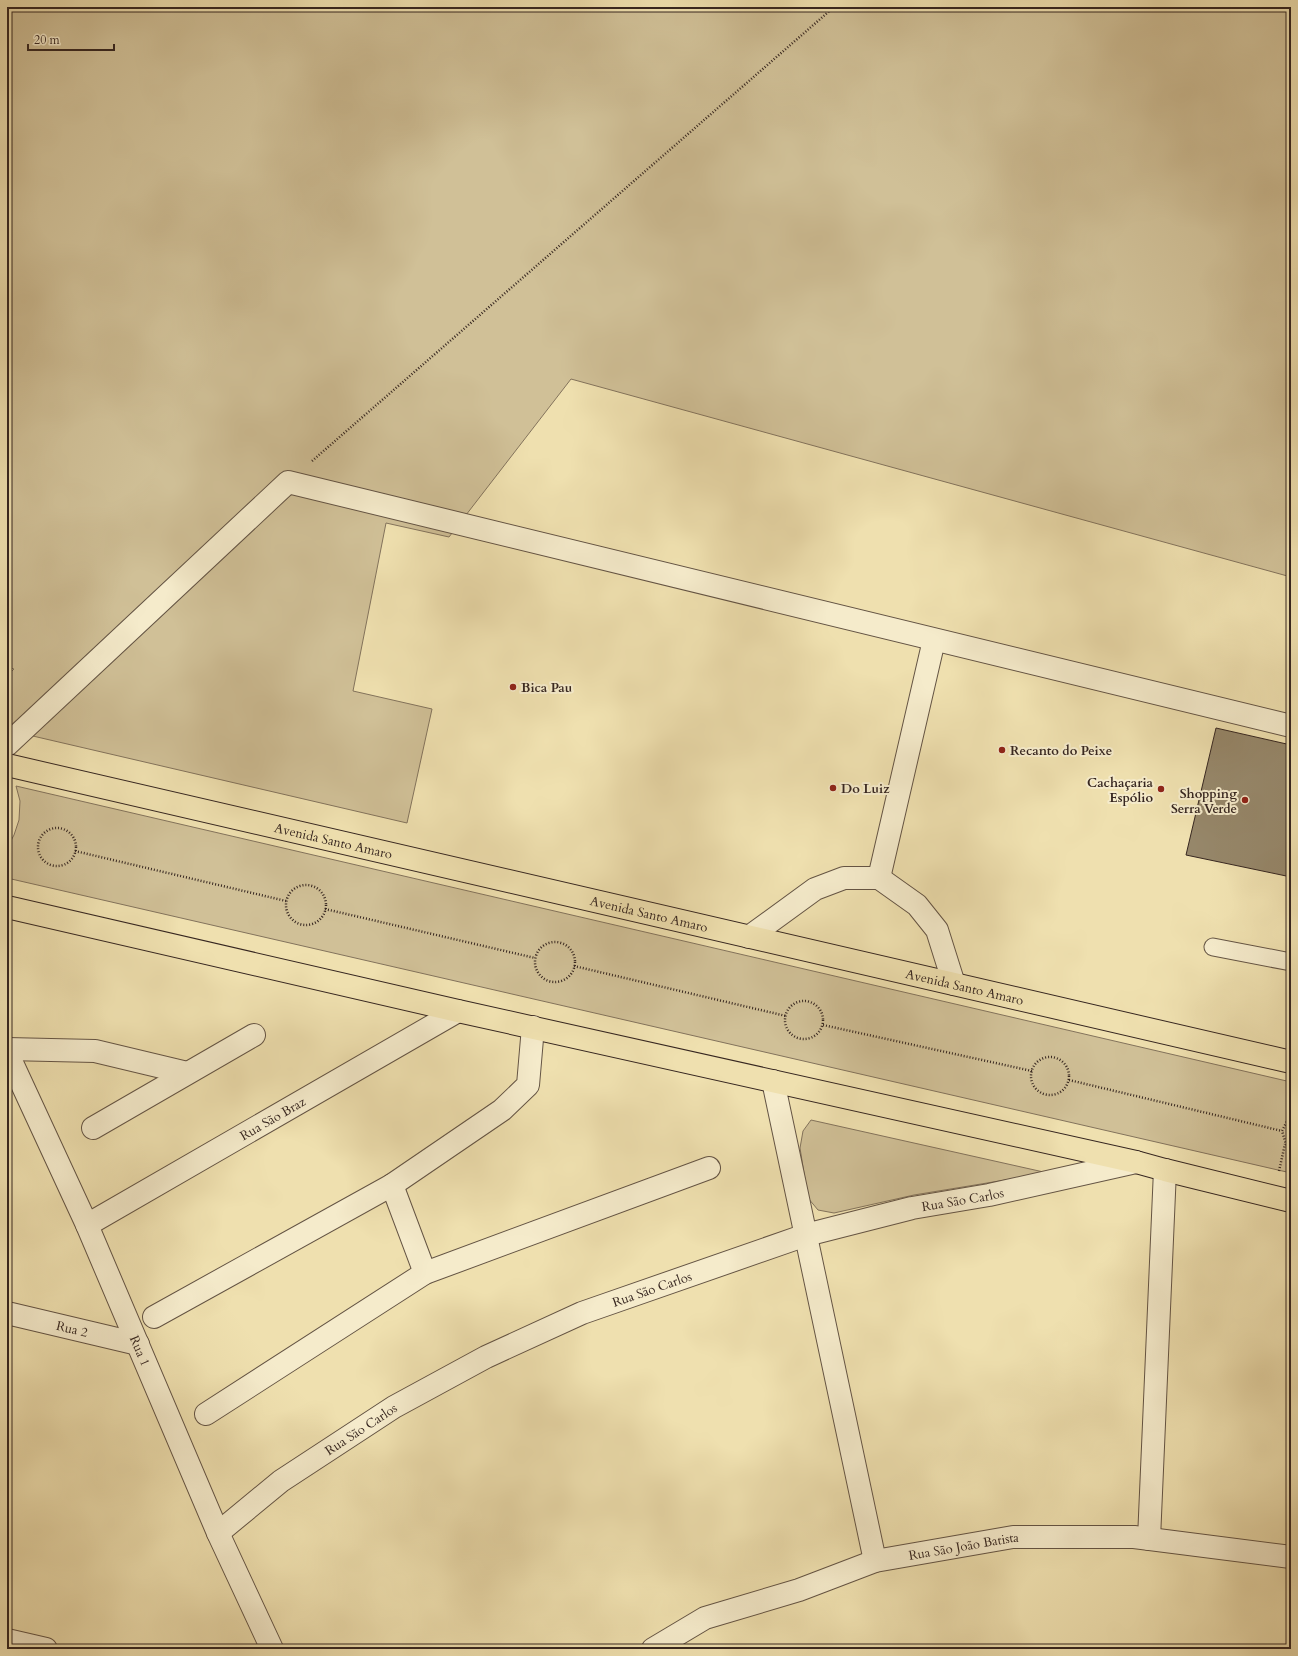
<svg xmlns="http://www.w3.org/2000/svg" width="1298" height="1656" font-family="Cardo,serif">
<rect width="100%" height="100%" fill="#efe0af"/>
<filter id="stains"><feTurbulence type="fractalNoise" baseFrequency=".005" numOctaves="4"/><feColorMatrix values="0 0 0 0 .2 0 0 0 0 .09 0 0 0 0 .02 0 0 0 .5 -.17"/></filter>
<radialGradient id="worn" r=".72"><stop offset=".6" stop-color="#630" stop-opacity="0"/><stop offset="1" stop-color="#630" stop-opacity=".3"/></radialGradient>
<g fill="#d0c097" stroke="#83735c">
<path d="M 7,7 L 1291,7 L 1291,577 L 571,379 L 449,537 L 386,523 L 353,691 L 432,709 L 407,823 L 7,730 L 7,676 L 14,669 L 7,667 Z"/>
<path d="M 16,786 L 1291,1082 L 1291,1173 L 7,878 L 7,848 L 14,835 L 19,820 L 20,801 Z"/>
<path d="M 811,1120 L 1048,1173 L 914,1195 L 834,1213 L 818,1210 L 808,1198 L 800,1148 L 803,1131 Z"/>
</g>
<path fill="#96876a" stroke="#362620" d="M 1216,728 L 1291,745 L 1291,877 L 1186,855 Z"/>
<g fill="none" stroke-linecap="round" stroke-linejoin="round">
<g stroke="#645444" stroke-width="19">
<path id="lane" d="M 1213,947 L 1291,962"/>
</g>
<g stroke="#645444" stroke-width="24">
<g id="street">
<path d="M 7,745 L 288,482 L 1291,726"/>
<path d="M 879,878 L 917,905 L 937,930 L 954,984"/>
<path d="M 749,937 L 815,889 L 844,878 L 879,878 L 934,640"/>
<path d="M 7,1049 L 95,1051 L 187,1073"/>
<path id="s1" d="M 7,1052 L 87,1225 L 218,1533 L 272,1649"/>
<path d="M 773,1081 L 875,1561"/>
<path d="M 93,1128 L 254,1035"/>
<path d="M 392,1185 L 425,1273"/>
<path id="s2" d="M 87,1225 L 458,1011"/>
<path id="s3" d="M 7,1313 L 138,1344"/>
<path d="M 154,1317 L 392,1185 L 502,1110 L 528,1085 L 533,1027"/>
<path d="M 206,1414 L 425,1273 L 709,1168"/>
<path id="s4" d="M 218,1533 L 281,1481 L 394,1407 L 486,1357 L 582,1313 L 806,1235 L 912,1208 L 989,1195 L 1136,1162"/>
<path d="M 1149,1539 L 1165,1170"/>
<path d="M 7,1640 L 46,1649"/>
<path id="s5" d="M 653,1649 L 705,1618 L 799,1590 L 875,1561 L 1013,1537 L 1134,1537 L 1291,1557"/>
</g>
</g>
<g stroke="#362620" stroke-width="24">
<g id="primary">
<path id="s6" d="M 7,765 L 1291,1062"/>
<path d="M 7,907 L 458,1011 L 1136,1162 L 1165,1170 L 1291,1201"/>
</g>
</g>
<g stroke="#362620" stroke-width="2.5" stroke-dasharray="1 2" stroke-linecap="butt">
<path d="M 312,461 L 834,7"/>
<circle cx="57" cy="847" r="19"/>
<path d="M 75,851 L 286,901"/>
<circle cx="306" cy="905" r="20"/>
<path d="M 325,909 L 535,958"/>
<circle cx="555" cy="962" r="20"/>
<path d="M 574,966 L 786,1016"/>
<circle cx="804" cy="1020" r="19"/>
<path d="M 823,1025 L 1032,1071"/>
<circle cx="1050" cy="1076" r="19"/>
<path d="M 1069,1080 L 1282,1131"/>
<path d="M 1291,1118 L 1287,1121 L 1282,1131 L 1286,1144 L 1291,1149"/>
<path d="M 1279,1171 L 1285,1144"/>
</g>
<use href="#lane" stroke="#f5ebcb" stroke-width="17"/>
<use href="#street" stroke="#f5ebcb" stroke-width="22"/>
<use href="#primary" stroke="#efe0af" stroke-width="22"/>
</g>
<g fill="#8f2418" stroke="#f5ebcb" stroke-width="1.5">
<circle cx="513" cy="687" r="4"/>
<circle cx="1002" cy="750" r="4"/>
<circle cx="833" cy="788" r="4"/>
<circle cx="1161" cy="789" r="4"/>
<circle cx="1245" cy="800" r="4"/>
</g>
<g text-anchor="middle" stroke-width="4" stroke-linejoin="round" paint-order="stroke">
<g font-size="13" font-weight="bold" fill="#362620" stroke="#f5ebcb" text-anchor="start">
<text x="521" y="692">Bica Pau</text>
<text x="1010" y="755">Recanto do Peixe</text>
<text x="1153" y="787" text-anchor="end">Cachaçaria<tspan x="1153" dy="15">Espólio</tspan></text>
<text x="841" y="793">Do Luiz</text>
<text x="1237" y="798" text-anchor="end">Shopping<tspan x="1237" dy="15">Serra Verde</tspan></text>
</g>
<g font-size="13" fill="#362620" stroke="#f5ebcb">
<text dy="5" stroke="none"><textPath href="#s6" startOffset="335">Avenida Santo Amaro</textPath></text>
<text dy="5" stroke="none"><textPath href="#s6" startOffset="659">Avenida Santo Amaro</textPath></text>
<text dy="5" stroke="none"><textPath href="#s6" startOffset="983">Avenida Santo Amaro</textPath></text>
<text dy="5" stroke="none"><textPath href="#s2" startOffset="214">Rua São Braz</textPath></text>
<text dy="5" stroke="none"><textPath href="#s4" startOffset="825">Rua São Carlos</textPath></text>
<text dy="5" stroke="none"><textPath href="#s4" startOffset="501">Rua São Carlos</textPath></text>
<text dy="5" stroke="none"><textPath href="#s3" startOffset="67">Rua 2</textPath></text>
<text dy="5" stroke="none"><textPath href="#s1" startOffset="327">Rua 1</textPath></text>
<text dy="5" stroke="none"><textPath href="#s4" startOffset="177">Rua São Carlos</textPath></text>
<text dy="5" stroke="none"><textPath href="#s5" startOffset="330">Rua São João Batista</textPath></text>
</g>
</g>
<rect width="1298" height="1656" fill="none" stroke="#efe0af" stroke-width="24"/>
<rect x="8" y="8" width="1282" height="1640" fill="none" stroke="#362620" stroke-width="2"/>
<rect x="12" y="12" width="1274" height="1632" fill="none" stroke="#362620"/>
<path d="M28 44v6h86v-6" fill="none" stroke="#362620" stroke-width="2"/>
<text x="34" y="44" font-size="12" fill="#362620" stroke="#f5ebcb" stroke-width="3" paint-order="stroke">20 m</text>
<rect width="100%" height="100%" filter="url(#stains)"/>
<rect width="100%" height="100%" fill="url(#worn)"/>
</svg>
